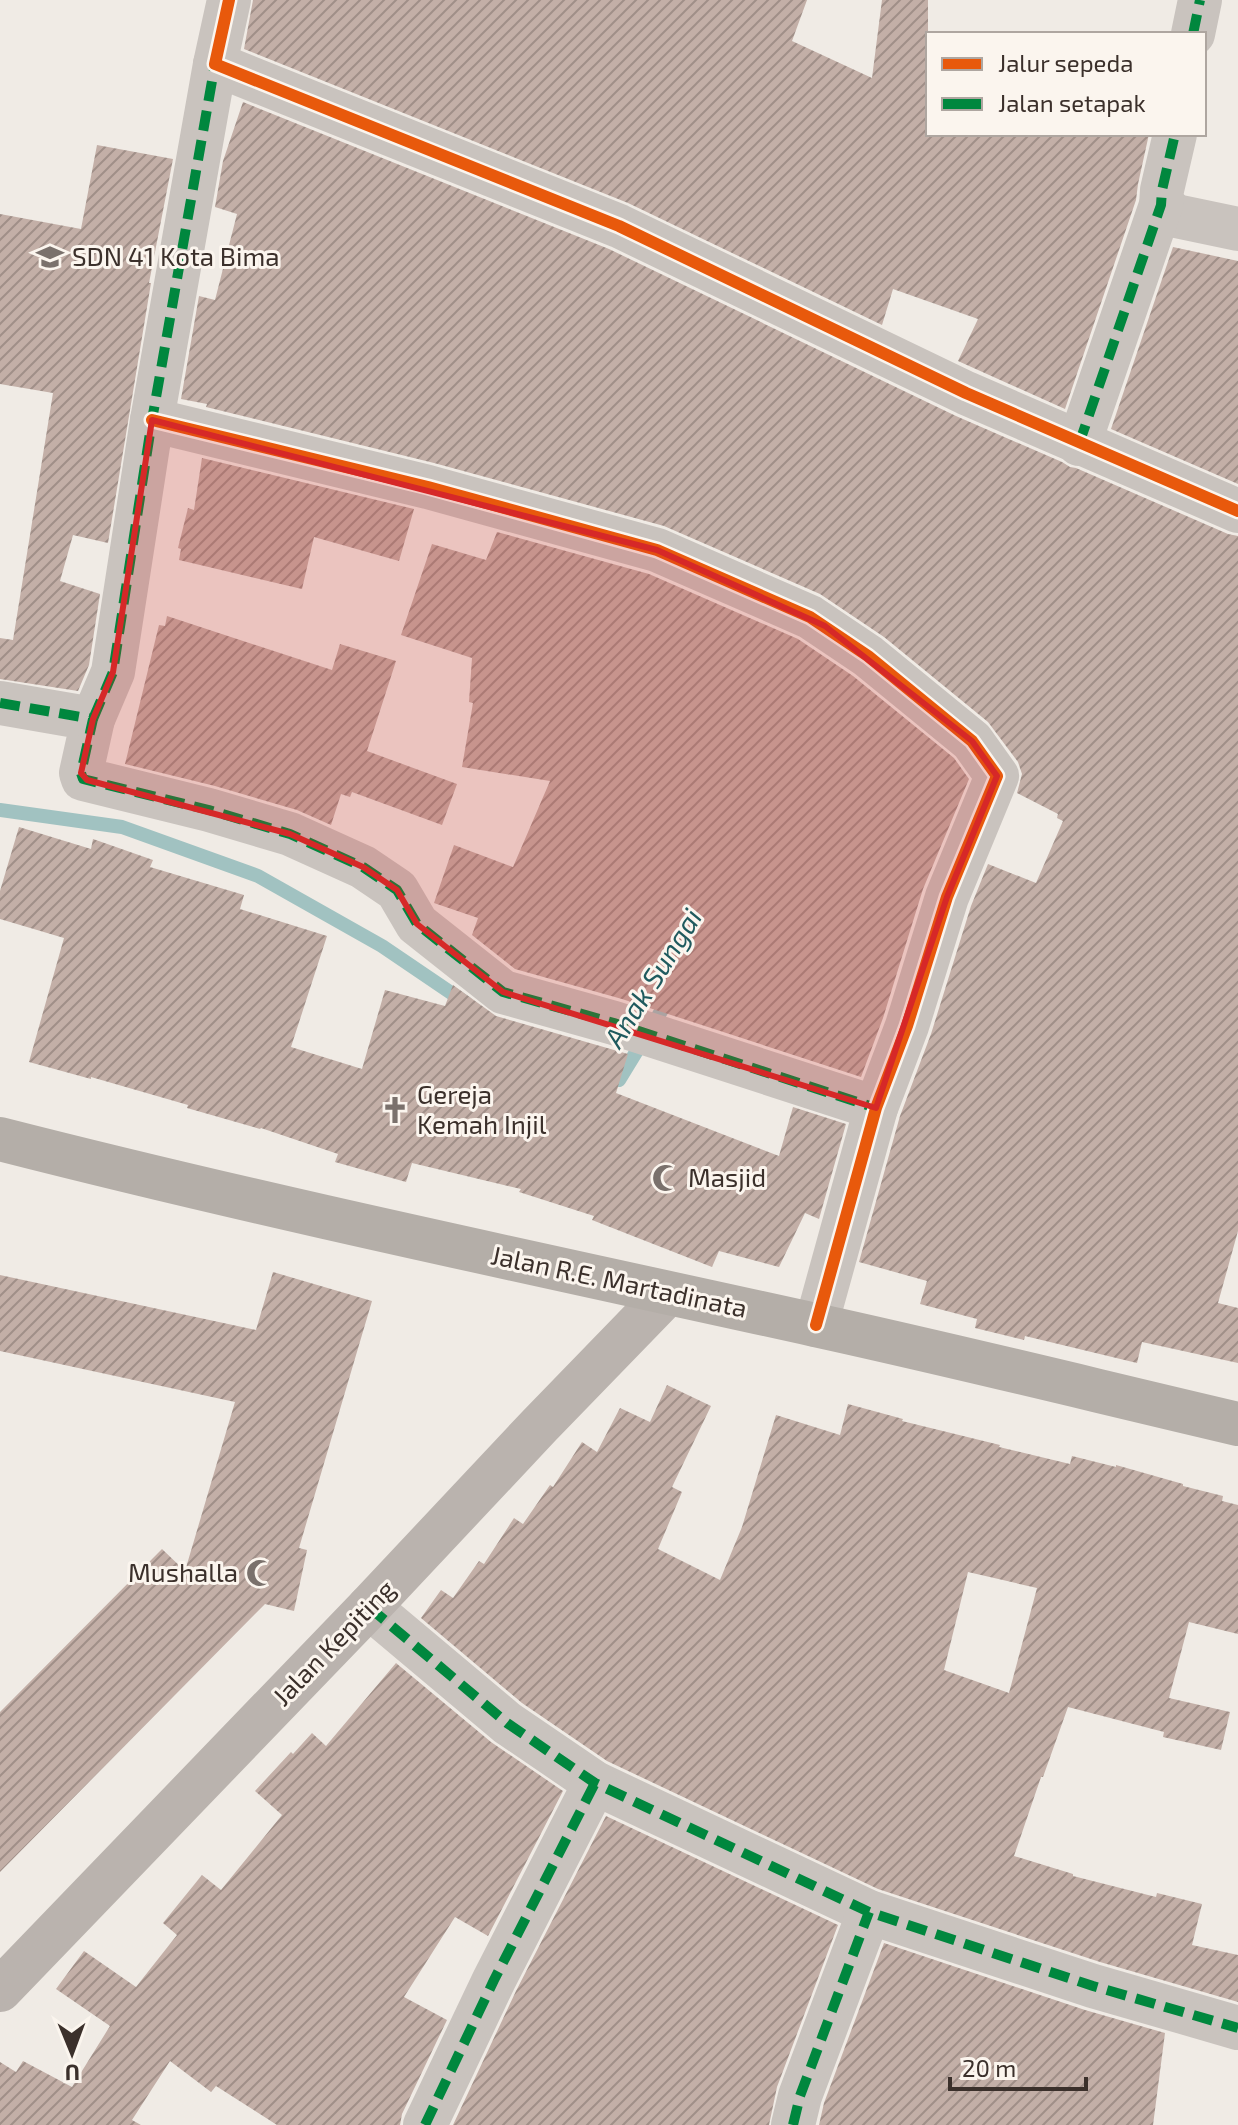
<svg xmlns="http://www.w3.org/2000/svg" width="1238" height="2125" font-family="'Exo 2',sans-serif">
<defs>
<pattern id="building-hatch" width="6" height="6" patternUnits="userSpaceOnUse" patternTransform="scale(2)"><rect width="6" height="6" fill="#c3afa7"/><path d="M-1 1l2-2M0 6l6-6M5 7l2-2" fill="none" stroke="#a08f88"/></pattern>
</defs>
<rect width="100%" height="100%" fill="#f0ebe5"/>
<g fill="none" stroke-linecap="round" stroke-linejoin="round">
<g stroke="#a1c2c1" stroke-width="14">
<path d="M 0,810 L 122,827 L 258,876 L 382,946 L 466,1003"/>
<path d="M 604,1074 L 619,1080 L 671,995"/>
</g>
</g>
<g fill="url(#building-hatch)" fill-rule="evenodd">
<path d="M 253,0 L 807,0 L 792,41 L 872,78 L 882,0 L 928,0 L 928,134 L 1149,134 L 1138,184 L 1136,200 L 1065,409 L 958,361 L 978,319 L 893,289 L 882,325 L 628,203 L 244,49 Z"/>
<path d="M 243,102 L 609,249 L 956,416 L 1062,462 L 1070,467 L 1076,468 L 1228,534 L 1238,536 L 1238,1231 L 1218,1303 L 1238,1308 L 1238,1363 L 1142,1342 L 1137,1363 L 1025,1336 L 1024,1340 L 975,1328 L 977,1319 L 920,1304 L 927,1281 L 859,1262 L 900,1116 L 931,1034 L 971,906 L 988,864 L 1036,883 L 1063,821 L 1057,818 L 1058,814 L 1017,793 L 1022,774 L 1018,762 L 988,722 L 884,637 L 820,594 L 664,526 L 434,463 L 206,407 L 207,404 L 181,399 L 199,296 L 215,300 L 237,214 L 215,207 L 223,161 Z"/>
<path d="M 97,145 L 173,159 L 149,283 L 151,283 L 108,543 L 73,535 L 60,581 L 100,594 L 89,665 L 78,691 L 0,679 L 0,638 L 13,640 L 53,393 L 0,384 L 0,214 L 81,229 Z"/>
<path d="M 1173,247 L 1238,261 L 1238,484 L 1111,429 Z"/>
<path d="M 202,458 L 414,509 L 399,561 L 314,537 L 302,589 L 179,560 L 181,549 L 178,548 L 188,508 L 194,510 Z"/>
<path d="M 497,532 L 649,574 L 798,639 L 853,676 L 954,758 L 969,779 L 923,889 L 883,1018 L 861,1077 L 622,999 L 515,969 L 472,935 L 478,918 L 434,903 L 454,845 L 513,867 L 550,781 L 462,767 L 473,703 L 469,702 L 472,658 L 401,635 L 432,544 L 486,560 Z"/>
<path d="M 167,616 L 332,670 L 340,644 L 396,661 L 367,751 L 457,784 L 442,825 L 352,792 L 350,797 L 341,794 L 331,825 L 297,810 L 215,786 L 125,764 L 159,625 L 165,626 Z"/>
<path d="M 19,827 L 91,849 L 93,839 L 153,860 L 150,867 L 244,895 L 240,909 L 327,936 L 291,1047 L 362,1069 L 385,990 L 445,1006 L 453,985 L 496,1016 L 628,1054 L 616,1093 L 779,1156 L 793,1107 L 846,1124 L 819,1219 L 805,1213 L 779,1267 L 719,1251 L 712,1267 L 592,1220 L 594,1216 L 519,1192 L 521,1189 L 412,1163 L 406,1182 L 335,1162 L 338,1154 L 261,1128 L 260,1129 L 187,1108 L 188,1105 L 91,1077 L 91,1079 L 29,1062 L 64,938 L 0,919 L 0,891 Z"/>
<path d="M 273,1272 L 372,1301 L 299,1548 L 307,1550 L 294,1611 L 265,1604 L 0,1872 L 0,1712 L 162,1549 L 185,1571 L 235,1402 L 0,1351 L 0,1275 L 256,1330 Z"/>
<path d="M 667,1385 L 711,1406 L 672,1487 L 682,1492 L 658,1549 L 720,1580 L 742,1527 L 776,1415 L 840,1435 L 848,1404 L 903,1419 L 902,1421 L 1000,1445 L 999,1447 L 1070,1464 L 1072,1456 L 1116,1467 L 1116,1465 L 1183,1484 L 1183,1486 L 1223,1496 L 1222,1501 L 1238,1505 L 1238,1634 L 1189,1622 L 1169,1698 L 1230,1712 L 1221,1750 L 1163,1737 L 1164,1732 L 1068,1707 L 1043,1777 L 1041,1777 L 1014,1856 L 1073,1874 L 1073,1876 L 1156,1897 L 1157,1893 L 1202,1904 L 1192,1945 L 1238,1955 L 1238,2002 L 1100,1962 L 878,1889 L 607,1761 L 522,1703 L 421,1618 L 441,1590 L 453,1598 L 479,1561 L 484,1564 L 514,1518 L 523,1524 L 550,1485 L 553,1487 L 582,1442 L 597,1452 L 620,1408 L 650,1422 ZM 968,1572 L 1037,1588 L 1009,1693 L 944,1670 Z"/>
<path d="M 396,1663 L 491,1742 L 563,1791 L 488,1936 L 455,1917 L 404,1997 L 447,2020 L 402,2114 L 400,2125 L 277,2125 L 216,2086 L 211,2092 L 170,2061 L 132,2120 L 141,2125 L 0,2125 L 0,2062 L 16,2072 L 23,2061 L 72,2087 L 110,2026 L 56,1989 L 84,1951 L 136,1987 L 177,1935 L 163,1923 L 202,1875 L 221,1890 L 282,1815 L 255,1791 L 291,1752 L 293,1754 L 312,1733 L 326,1746 Z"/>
<path d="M 606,1816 L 838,1925 L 777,2087 L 769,2125 L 453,2125 L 516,1991 Z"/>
<path d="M 884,1943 L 1085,2010 L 1165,2033 L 1153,2125 L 819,2125 L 824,2103 Z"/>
</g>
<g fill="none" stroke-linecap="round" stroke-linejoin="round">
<g stroke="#c9c3be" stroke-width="44">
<path d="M 229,0 L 215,64 L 619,226 L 966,393 L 1238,511"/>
<path d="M 1193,34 L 1200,0"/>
<path d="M 1161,205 L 1176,216 L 1238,229"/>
<path d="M 152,420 L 428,487 L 657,550 L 810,617 L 868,656 L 972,741 L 997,776 L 947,897 L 907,1026 L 876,1108 L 816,1325"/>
<path d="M 1079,444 L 1161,205 L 1162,190 L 1175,134"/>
<path d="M 0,703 L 93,719 L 81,773 L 83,779 L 209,810 L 290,834 L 363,867 L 397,890 L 417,924 L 503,992 L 614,1023 L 876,1108"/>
<path d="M 93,719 L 113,672 L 152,420 L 215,64"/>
<path d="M 369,1607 L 507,1723 L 595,1783 L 869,1912 L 1093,1986 L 1238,2028"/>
<path d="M 425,2125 L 494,1980 L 595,1783"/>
<path d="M 793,2125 L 800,2096 L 869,1912"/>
</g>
<path stroke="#bab3ae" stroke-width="44" d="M 0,1990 L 369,1607 L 539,1426 L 667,1294"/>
<path stroke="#b4aea8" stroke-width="44" d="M 0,1139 C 270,1208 543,1265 815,1325 C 957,1356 1097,1391 1238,1424"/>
<g stroke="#00873e" stroke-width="10" stroke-dasharray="20 10" stroke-linecap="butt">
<path d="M 1193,34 L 1200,0"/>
<path d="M 1079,444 L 1161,205 L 1162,190 L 1175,134"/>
<path d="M 0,703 L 93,719 L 81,773 L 83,779 L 209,810 L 290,834 L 363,867 L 397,890 L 417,924 L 503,992 L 614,1023 L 876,1108"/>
<path d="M 93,719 L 113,672 L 152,420 L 215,64"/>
<path d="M 369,1607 L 507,1723 L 595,1783 L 869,1912 L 1093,1986 L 1238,2028"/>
<path d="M 425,2125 L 494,1980 L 595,1783"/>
<path d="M 793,2125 L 800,2096 L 869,1912"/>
</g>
<g stroke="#fbf5ee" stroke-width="17">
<g id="cycleway">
<path d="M 229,0 L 215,64 L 619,226 L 966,393 L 1238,511"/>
<path d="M 152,420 L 428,487 L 657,550 L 810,617 L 868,656 L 972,741 L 997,776 L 947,897 L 907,1026 L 876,1108 L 816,1325"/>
</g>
</g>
<use href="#cycleway" stroke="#e8590c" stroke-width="12"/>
</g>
<path fill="#d62828" fill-opacity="0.2" stroke="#d62828" stroke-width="6" stroke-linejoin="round" d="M 152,420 L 657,550 L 825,626 L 972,741 L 997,776 L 947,897 L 876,1108 L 503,992 L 417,924 L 397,890 L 363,867 L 290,834 L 87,780 L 81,773 L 93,719 L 113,672 Z"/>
<defs>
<g id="school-bare" transform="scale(2.16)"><path d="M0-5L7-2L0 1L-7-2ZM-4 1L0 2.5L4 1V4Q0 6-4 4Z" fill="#7a716c" stroke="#fbf5ee" stroke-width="2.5" paint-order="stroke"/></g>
<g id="church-bare" transform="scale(2.16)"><path d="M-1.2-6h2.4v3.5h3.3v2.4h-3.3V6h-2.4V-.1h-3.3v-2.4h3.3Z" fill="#7a716c" stroke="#fbf5ee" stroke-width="2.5" paint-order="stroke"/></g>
<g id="mosque-bare" transform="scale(2.16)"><path d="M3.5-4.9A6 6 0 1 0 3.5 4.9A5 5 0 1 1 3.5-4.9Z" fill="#7a716c" stroke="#fbf5ee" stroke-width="2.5" paint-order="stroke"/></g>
</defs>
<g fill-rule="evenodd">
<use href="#school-bare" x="50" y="257"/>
<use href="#church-bare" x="395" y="1110"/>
<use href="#mosque-bare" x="666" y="1178"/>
<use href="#mosque-bare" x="260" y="1573"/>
</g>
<g text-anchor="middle" stroke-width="6" stroke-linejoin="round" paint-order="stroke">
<g font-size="26" fill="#3b302b" stroke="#fbf5ee" text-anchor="start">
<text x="72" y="266">SDN 41 Kota Bima</text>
<text x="417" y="1104">Gereja<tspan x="417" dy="30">Kemah Injil</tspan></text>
<text x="688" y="1187">Masjid</text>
<text x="238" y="1582" text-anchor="end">Mushalla</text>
</g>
<g font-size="26" fill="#3b302b" stroke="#fbf5ee">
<text transform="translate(619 1282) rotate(12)" y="9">Jalan R.E. Martadinata</text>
<text transform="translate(334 1643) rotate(-46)" y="9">Jalan Kepiting</text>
</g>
<g font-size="28" font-style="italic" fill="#1f5a5e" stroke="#fbf5ee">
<text transform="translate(653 978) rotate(-58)" y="10">Anak Sungai</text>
</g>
</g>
<rect x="926" y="32" width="280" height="104" fill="#fbf5ee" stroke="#aea6a0" stroke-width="2"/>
<rect x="942" y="58" width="40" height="12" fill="#e8590c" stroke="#aea6a0" stroke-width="2"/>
<text x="998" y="72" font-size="24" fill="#3b302b">Jalur sepeda</text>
<rect x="942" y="98" width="40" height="12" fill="#00873e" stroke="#aea6a0" stroke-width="2"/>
<text x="998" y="112" font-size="24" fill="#3b302b">Jalan setapak</text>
<g transform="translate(72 2053) rotate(179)" stroke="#fbf5ee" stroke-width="6" paint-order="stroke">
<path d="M0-6L14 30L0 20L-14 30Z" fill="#3b302b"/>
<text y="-12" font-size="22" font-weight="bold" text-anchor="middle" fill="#3b302b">U</text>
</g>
<path d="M950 2077v12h136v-12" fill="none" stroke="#3b302b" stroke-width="4"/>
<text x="962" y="2077" font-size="24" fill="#3b302b" stroke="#fbf5ee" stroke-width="6" paint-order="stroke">20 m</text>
</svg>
